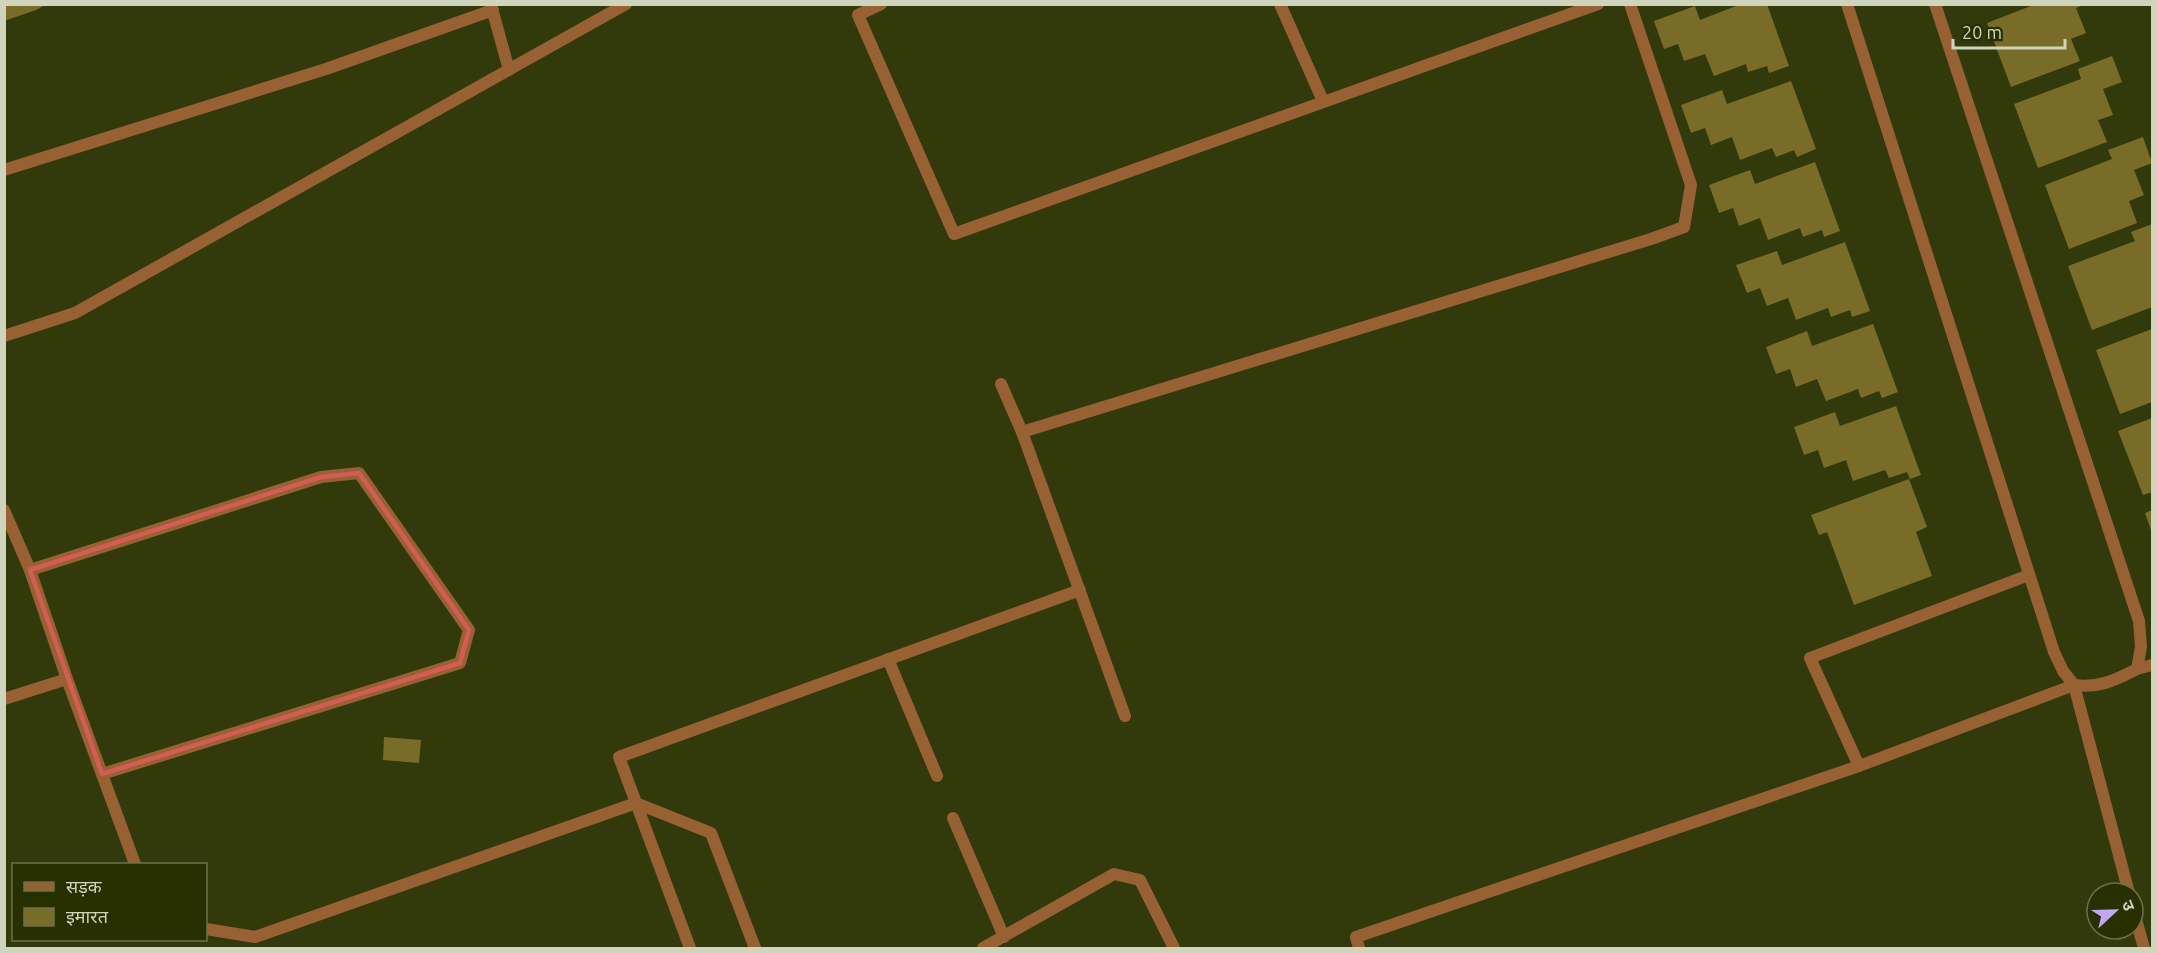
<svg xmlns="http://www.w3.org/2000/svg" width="2157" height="953" font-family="Ubuntu,'Noto Sans Devanagari',sans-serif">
<rect width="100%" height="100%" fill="#323a0c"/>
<g fill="#796c29">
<path d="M 4,4 L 47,4 L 36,10 L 4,21 Z"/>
<path d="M 1741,4 L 1767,4 L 1789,66 L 1769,73 L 1767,66 L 1748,72 L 1746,64 L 1714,76 L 1705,54 L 1684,61 L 1678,44 L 1664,49 L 1654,21 L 1695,6 L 1700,20 Z"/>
<path d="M 2036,4 L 2086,4 L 2076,8 L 2086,33 L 2071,39 L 2080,61 L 2011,87 L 1987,23 Z"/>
<path d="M 2112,56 L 2122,82 L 2103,89 L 2113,115 L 2098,120 L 2107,142 L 2038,168 L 2014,104 L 2081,79 L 2078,69 Z"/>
<path d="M 1791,81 L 1816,149 L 1797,157 L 1794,150 L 1776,157 L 1772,148 L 1740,160 L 1732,137 L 1711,145 L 1705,128 L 1691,133 L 1681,105 L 1722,90 L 1727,104 Z"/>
<path d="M 2143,137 L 2152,163 L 2134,170 L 2144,195 L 2129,201 L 2137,223 L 2069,249 L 2045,185 L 2112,159 L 2108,150 Z"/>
<path d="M 1815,162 L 1840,231 L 1824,237 L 1822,230 L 1803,237 L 1800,228 L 1768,240 L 1760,218 L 1739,226 L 1733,208 L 1719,213 L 1709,185 L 1750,170 L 1755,184 Z"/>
<path d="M 2152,224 L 2152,307 L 2092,330 L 2068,266 L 2135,241 L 2131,232 Z"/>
<path d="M 1845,242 L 1870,311 L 1852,317 L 1850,310 L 1831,317 L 1828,308 L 1796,320 L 1788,298 L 1767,306 L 1760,288 L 1747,293 L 1736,265 L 1777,251 L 1782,265 Z"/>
<path d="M 1873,324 L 1898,392 L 1882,398 L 1879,391 L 1861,398 L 1858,389 L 1826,401 L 1817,379 L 1796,387 L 1790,369 L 1776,374 L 1766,347 L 1807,331 L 1812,346 Z"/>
<path d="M 2152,329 L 2152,402 L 2120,414 L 2096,350 Z"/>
<path d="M 1896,406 L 1921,475 L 1910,479 L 1907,472 L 1889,478 L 1885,470 L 1853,481 L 1846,460 L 1824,468 L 1818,450 L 1804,455 L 1794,427 L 1835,412 L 1840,426 Z"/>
<path d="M 2152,418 L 2152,492 L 2143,495 L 2118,431 Z"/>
<path d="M 1909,479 L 1927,527 L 1916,532 L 1932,576 L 1854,605 L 1827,532 L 1819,535 L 1811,515 Z"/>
<path d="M 2152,510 L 2152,533 L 2145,513 Z"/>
<path d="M 384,737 L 421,740 L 419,763 L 383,760 Z"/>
</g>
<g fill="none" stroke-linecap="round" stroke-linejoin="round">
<g stroke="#986134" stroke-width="12">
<path d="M 881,4 L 858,15 L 954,234 L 1598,4"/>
<path d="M 1280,4 L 1323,101"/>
<path d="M 1847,4 L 2054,652 L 2063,671 L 2074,685 L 2129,893"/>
<path d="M 491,5 L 509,70"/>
<path d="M 4,170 L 326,69 L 493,10"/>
<path d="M 4,336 L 75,313 L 626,4"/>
<path d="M 1001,384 L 1022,432 L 1125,716"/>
<path d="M 1022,432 L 1651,239 L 1684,227 L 1691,185 L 1630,4"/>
<path d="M 4,510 L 30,570 L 67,679 L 135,864"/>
<path d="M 30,570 L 321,477 L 359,473 L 469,630 L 460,663 L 102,774"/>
<path d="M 888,659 L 937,776"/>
<path d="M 2137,669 L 2152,665"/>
<path d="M 4,699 L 67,679"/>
<path d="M 1859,766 L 1810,658 L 2029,575"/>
<path d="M 953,818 L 1004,937"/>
<path d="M 2133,909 L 2144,948"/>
<path d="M 206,929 L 255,937 L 636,803 L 711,833 L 755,948"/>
<path d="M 690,948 L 619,757 L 1080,590"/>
<path d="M 983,948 L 1114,874 L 1140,880 L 1174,948"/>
<path d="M 1359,948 L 1356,937 L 1859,766 L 2074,685 C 2100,688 2113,681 2137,669 L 2141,647 L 2139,621 L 1935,4"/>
</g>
</g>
<path fill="none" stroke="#d45c55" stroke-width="4.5" stroke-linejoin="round" d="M 359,473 L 469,630 L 460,663 L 102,774 L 30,570 L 321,477 Z"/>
<rect width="2157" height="953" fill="none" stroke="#cfd5bd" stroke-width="12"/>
<rect x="12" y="863" width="195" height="78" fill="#283001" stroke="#6b724c" stroke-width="1.5"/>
<rect x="24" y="882" width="30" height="9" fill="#986134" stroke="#6b724c" stroke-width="1.5"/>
<text x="66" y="893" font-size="18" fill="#cfd5bd">सड़क</text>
<rect x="24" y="908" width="30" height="18" fill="#796c29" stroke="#6b724c" stroke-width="1.5"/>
<text x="66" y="923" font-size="18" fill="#cfd5bd">इमारत</text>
<g transform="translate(2115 911) rotate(68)"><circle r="28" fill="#283001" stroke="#6b724c" stroke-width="1.5"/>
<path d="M0-4.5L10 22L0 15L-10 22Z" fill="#c1a8f3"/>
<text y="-9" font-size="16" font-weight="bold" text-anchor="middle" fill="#cfd5bd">उ</text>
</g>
<path d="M1953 39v9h112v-9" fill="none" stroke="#cfd5bd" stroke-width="3"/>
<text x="1962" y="39" font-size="18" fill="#cfd5bd" stroke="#283001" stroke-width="4.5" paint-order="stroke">20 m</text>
</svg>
